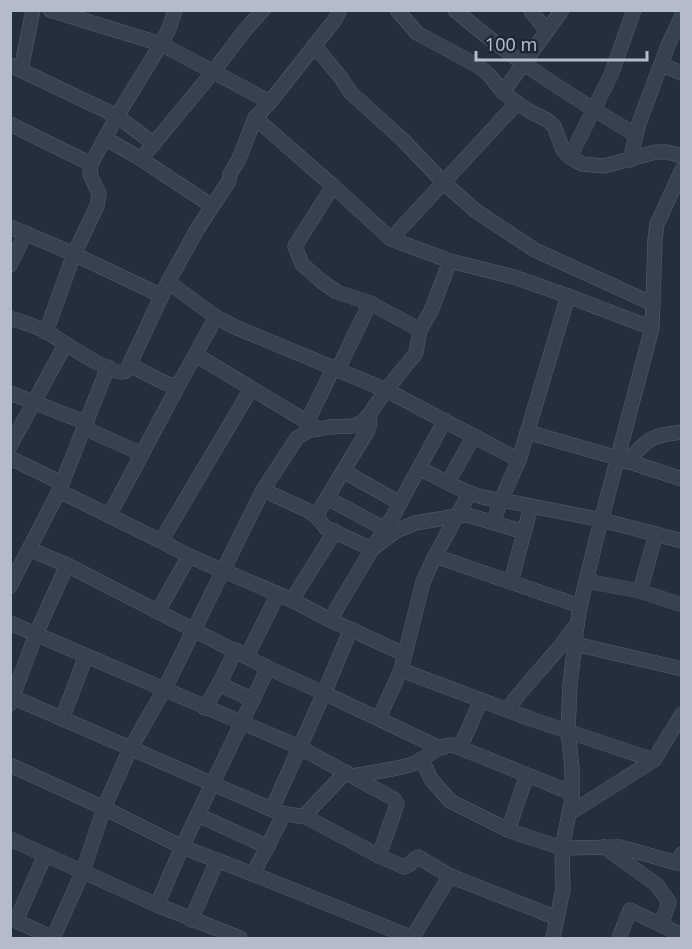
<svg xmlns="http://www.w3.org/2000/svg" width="692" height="949" font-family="'Noto Sans',sans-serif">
<rect width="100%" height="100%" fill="#242f3e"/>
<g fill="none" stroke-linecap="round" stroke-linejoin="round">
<g stroke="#565f6c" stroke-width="15">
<g id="street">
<path d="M 50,10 L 161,44 L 270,102"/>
<path d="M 397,10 L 417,33 L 480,67 L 491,77 L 503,92 L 517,103 L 531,112 L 547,120 L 554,126 L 563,150 L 570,157 L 582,164 L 604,166 L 656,152 L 667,152 L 682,156"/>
<path d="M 455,10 C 510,58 574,98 636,135"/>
<path d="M 530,10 L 547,31"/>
<path d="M 314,45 L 341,78 L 351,93 L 403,140 L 444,183 L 476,211 L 535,250 L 653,304"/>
<path d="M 10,65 L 117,116 L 154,144"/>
<path d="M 661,65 L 682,73"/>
<path d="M 21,70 L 33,10"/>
<path d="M 503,92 L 562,10"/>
<path d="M 255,118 L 333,186 L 391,239 L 450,261 L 514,277 L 568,296 L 652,328"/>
<path d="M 10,124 L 91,164"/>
<path d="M 105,138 L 141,159 L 212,206"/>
<path d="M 570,157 L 611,75 L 634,10"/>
<path d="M 141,159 L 213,72 L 245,30 L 263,10"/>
<path d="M 630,160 L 639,123 L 669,43 L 682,16"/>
<path d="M 333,186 L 295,246 L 302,264 L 321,281 L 337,292 L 370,303 L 420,330"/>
<path d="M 10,227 L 74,254 L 162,296"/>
<path d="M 391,239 L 517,103"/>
<path d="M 10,265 L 26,233"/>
<path d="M 168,282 L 216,317 L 235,327 L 386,390 L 519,460"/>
<path d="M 10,318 C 22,322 36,326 47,332 C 59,339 111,375 123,372 C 124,372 125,371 127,370 L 168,282 L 198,228 L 229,181 L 230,174 L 239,159 L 255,118 L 270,102 L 334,21 L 340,10"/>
<path d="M 46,332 L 74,254 L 97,206 L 99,194 L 90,174 L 91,164 L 117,116 L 161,44 L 169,29 L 175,10"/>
<path d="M 196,355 L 319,429"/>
<path d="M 130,365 L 165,383 L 178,386"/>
<path d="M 338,369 L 370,303"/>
<path d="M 10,393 L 87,423"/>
<path d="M 307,422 L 334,367"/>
<path d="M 84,428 L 142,454"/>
<path d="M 527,432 L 618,458 L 682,479"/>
<path d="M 10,446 L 65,345"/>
<path d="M 10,458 L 62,483"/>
<path d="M 628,462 C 646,439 652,435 682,432"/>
<path d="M 419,468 C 445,481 471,498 501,500 L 602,520 L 682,541"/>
<path d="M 343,471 L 400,503"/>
<path d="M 448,482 L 474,436"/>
<path d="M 263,490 L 307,510 L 316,516 L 326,528 L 372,549 L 393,516 L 445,420"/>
<path d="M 59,491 L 161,541 L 189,556 L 292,600 L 330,620 L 404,654"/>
<path d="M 327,498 L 385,529"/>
<path d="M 109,516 L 178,386 L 216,317"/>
<path d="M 316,516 L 368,430 L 370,424 L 369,415"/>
<path d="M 493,523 L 501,500 L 519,460 L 568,296"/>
<path d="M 161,541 L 251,389"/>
<path d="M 435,556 L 580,606"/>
<path d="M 67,565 L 268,668 L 324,693 L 440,748"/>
<path d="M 586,581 L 640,591 L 682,605"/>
<path d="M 511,582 L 531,506"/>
<path d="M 10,586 L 59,491 L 108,367"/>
<path d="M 640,591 L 656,534"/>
<path d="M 292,600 L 335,531"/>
<path d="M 158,611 L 189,556"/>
<path d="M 330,620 L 372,549 L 396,531 L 415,523 L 457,516 L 468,515 L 524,532"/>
<path d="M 10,623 L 299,747 L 394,799 L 397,804 L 379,856"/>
<path d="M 575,644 L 682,669"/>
<path d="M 247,656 L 278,594"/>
<path d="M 401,670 L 531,719 L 654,760"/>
<path d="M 219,684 L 253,700"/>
<path d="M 10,696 L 280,813 L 306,817 L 379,856 L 404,867 C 411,866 412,859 418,857 L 450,876 L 557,918"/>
<path d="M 10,704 L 36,634 L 67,565 L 29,549"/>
<path d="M 205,708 L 219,684 L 236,650"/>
<path d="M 508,709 C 522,688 540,671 556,651 C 564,643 568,633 577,625"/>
<path d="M 379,718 L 401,670 L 423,582 L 435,556 L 469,494"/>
<path d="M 62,719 L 86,656"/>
<path d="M 460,748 L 481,700"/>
<path d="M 422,760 L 431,779 L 450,801 L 508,830 L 562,848 L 620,847 L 677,863 L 682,854"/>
<path d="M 10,765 L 104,808 L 182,847 L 253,874 L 413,938"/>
<path d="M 353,776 C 372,772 392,770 410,765 C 425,760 437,745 453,745 L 572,793"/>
<path d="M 272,809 L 324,693 L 351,629"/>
<path d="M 570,813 L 654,760 L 682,714"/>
<path d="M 198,815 L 268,847"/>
<path d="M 306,817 L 304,816 L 346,772"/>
<path d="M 508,830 L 527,775"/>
<path d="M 10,839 L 157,905 L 240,938"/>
<path d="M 604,847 L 657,885 L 669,902 L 661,925"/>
<path d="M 253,874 L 284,814"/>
<path d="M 157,905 L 182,847 L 268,668"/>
<path d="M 10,918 L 53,938"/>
<path d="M 191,920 L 217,861"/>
<path d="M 16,921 L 45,855"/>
<path d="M 53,938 L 83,871 L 104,808 L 130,749 L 164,690 L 263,490 L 297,438 L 308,431 L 329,427 L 353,426 L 362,422 L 369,415 L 386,390 L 416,353 L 420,330 L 431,311 L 450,261"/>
<path d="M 412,938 L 450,876"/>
<path d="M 553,938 L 563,889 L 562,848 L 572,799 L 572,767 L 568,732 L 570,685 L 577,625 L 580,606 L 596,540 L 652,328 L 655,240 L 657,224 L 682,170"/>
<path d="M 619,938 L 630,910 L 682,935"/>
</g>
</g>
<use href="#street" stroke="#38414e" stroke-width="14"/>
</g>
<rect width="692" height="949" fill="none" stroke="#b4bcc9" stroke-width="24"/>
<path d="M476 51v9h171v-9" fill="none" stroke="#b4bcc9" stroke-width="3"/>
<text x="485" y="51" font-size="18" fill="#b4bcc9" stroke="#1d2633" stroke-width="4.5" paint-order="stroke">100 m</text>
</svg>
